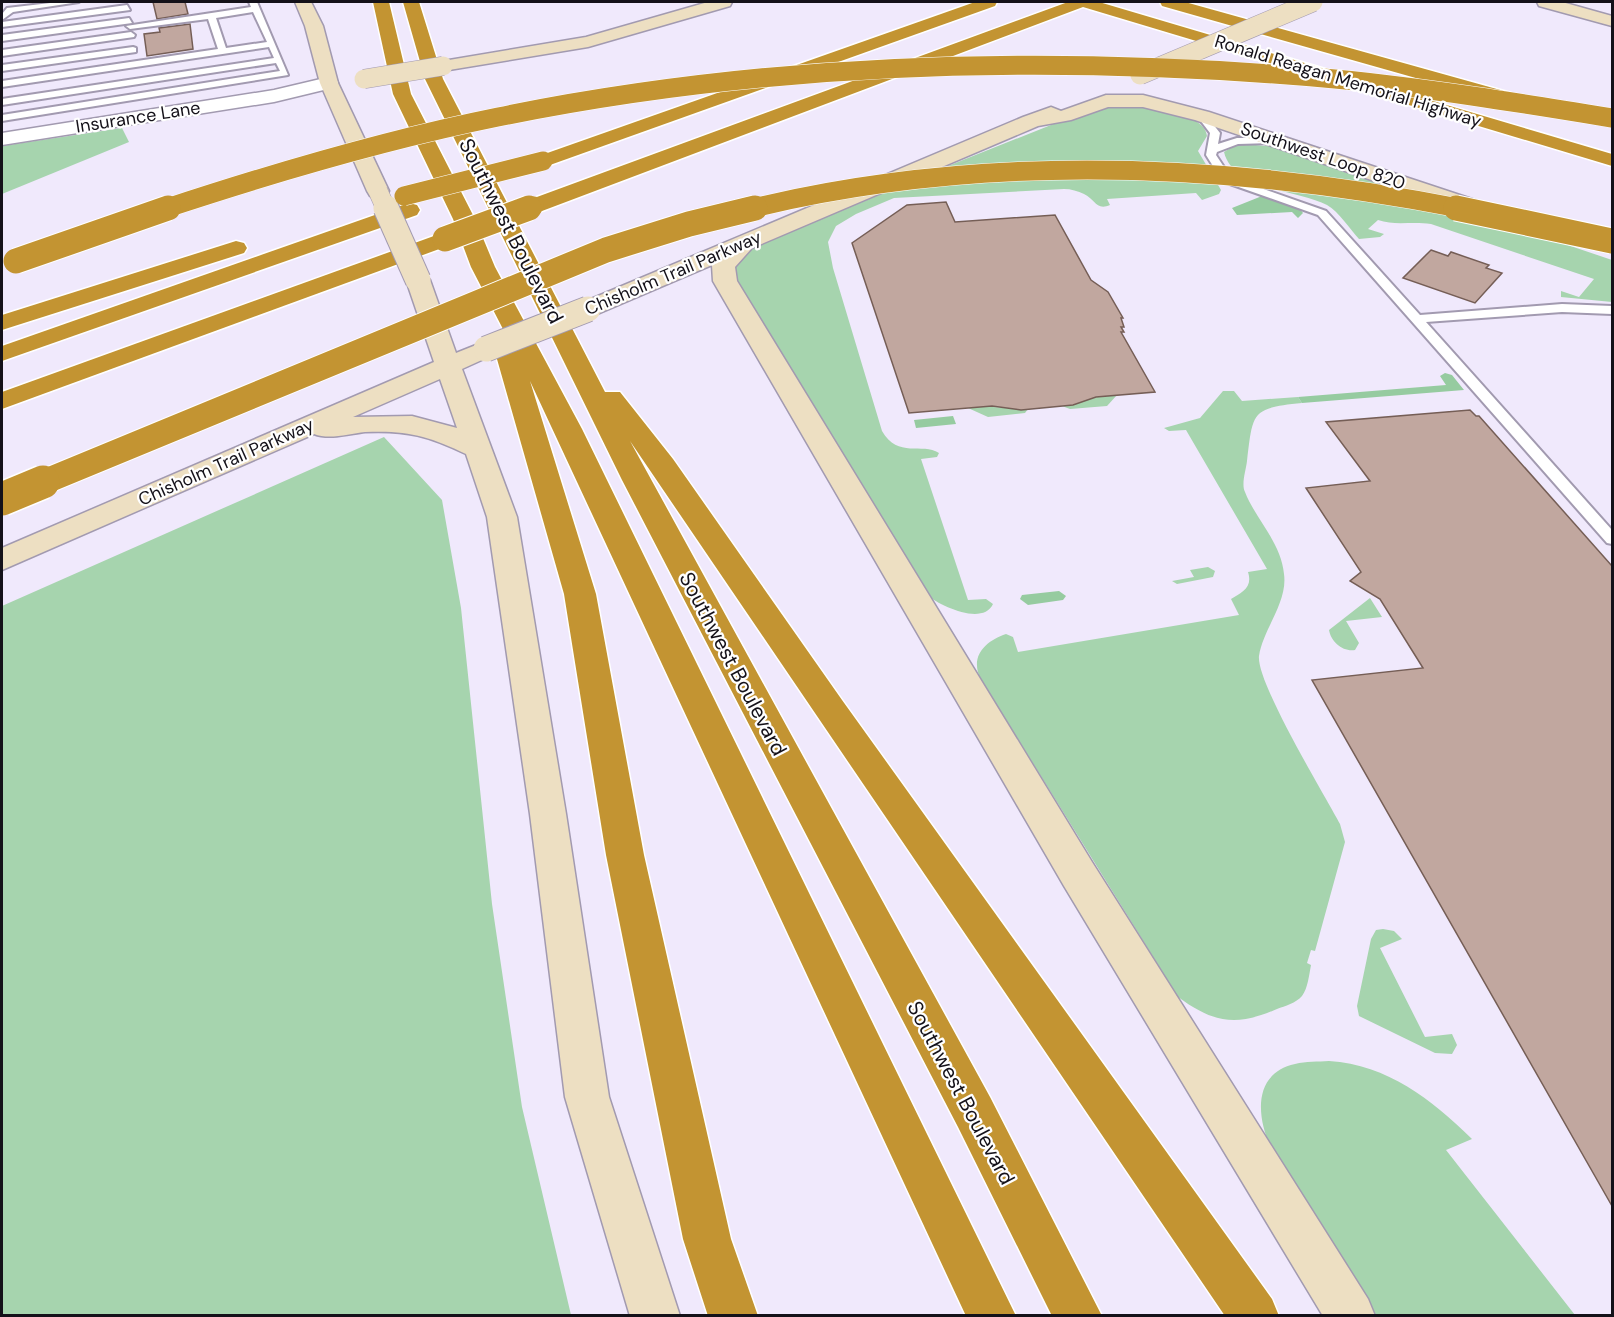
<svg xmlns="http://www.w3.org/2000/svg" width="1614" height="1317" font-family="'DM Sans',sans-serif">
<rect width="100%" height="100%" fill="#f0e9fc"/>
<g fill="#a6d4ae">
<path d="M 1128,103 C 1147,107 1206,113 1207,136 L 1198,151 L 1221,190 L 1219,194 L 1202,200 L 1196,193 L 1107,199 L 1110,205 C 1096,211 1095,199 1084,194 C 1078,191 1071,189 1064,189 L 894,198 L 856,214 L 836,226 L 828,242 L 833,268 L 882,431 C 898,459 922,442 939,453 L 937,457 L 921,459 L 968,600 L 986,599 L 993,604 C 983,626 940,606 927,595 L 732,273 L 743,254 L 751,249 L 938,170 L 1096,107 Z"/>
<path d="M 122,128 L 129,142 L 2,194 L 2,146 Z"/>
<path d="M 1245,144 L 1278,147 L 1612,260 L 1612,302 L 1561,297 L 1561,291 L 1579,297 L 1594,279 L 1431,224 C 1412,221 1395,226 1378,220 L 1368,229 L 1384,234 L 1380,237 L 1359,239 C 1350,229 1339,212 1327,205 C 1299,190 1233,190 1224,152 L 1234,146 Z"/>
<path d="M 1223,391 L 1234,391 L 1242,401 L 1298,397 L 1302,403 C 1251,408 1253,412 1247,461 C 1246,470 1241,484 1245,492 C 1256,520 1281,542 1284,574 C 1288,602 1263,629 1259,656 C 1256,682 1324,794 1340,824 L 1345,842 L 1315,951 L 1311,950 L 1307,963 L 1311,965 C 1309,975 1308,988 1302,996 C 1296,1003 1285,1006 1277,1009 C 1236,1027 1214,1023 1178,997 L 980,678 C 970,655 986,641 1006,634 L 1013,637 L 1018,652 L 1239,615 L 1231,599 C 1242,592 1253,588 1248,572 L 1267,569 L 1186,430 L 1169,431 L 1164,428 L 1200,418 Z"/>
<path d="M 1117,395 L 1107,406 L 1070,409 L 1062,406 L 1096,397 Z"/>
<path d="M 992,406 L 993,407 L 1028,409 L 1025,413 L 988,417 L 968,408 Z"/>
<path d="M 384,437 L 442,500 L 461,608 L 492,904 L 522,1107 L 571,1315 L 2,1315 L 2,606 Z"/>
<path d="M 1208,567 L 1215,571 L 1213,577 L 1177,584 L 1172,581 L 1194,577 L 1190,570 Z"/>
<path d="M 1370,598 L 1382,617 L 1346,621 L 1359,643 L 1355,650 C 1343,652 1331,642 1329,630 Z"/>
<path d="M 1383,929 L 1394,931 L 1402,939 L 1380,948 L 1425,1037 L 1452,1034 L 1457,1045 L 1452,1054 L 1435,1053 L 1359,1016 L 1357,1006 L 1371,939 L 1376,930 Z"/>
<path d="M 1329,1061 C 1388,1065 1431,1099 1472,1139 L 1446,1150 L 1575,1315 L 1376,1315 L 1270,1146 C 1256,1114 1254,1073 1295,1064 C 1306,1061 1318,1062 1329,1061 Z"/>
</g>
<g fill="#96cba0">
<path d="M 1262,196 L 1300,209 L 1303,213 L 1298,218 L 1292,212 L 1237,215 L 1232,208 Z"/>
<path d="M 1445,373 L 1452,375 L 1464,390 L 1302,403 L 1298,397 L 1446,385 L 1440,376 Z"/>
<path d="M 953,416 L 956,424 L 916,428 L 914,420 Z"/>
<path d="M 1059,591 L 1066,596 L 1063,600 L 1028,605 L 1020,599 L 1022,595 Z"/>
</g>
<g fill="#c1a79f" stroke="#755e56" stroke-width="1.5">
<path d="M 153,2 L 185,2 L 188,14 L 157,19 Z"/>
<path d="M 190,24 L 193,49 L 147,56 L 144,34 L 160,32 L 159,28 Z"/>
<path d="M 946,202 L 955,222 L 1055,215 L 1091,280 L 1108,292 L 1123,318 L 1121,318 L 1124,327 L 1121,327 L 1124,332 L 1121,332 L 1155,392 L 1096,397 L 1073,405 L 1021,410 L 992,406 L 909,413 L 852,243 L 907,205 Z"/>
<path d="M 1431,250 L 1448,256 L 1451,252 L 1489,265 L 1486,268 L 1502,273 L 1475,303 L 1403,278 Z"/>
<path d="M 1470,410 L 1476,416 L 1479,416 L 1612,566 L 1612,1206 L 1312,680 L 1423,668 L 1380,599 L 1350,581 L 1361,572 L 1306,488 L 1370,481 L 1326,422 Z"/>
</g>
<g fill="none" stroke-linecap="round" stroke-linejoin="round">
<g stroke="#a29ab0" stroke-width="4">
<g id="service">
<path d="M 59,2 L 79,2 L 13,12 L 2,20 L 2,14 L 7,8 Z"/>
<path d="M 249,2 L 257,2 L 288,75 L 2,121 L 2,115 L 280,71 L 276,63 L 2,105 L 2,99 L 274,58 L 269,47 L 2,87 L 2,81 L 218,49 L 208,19 L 130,29 L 126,26 L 251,7 ZM 253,12 L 267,42 L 226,48 L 216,18 Z"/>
<path d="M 127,5 L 130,10 L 2,27 L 2,22 Z"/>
<path d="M 129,18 L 132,23 L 2,41 L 2,35 Z"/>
<path d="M 131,32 L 135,35 L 134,37 L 2,56 L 2,50 Z"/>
<path d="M 133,47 L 136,48 L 136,52 L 2,71 L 2,65 Z"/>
<path d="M 1199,114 L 1205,114 L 1220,133 L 1218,144 L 1237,138 L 1276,138 L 1277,140 L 1272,143 L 1238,144 L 1217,152 L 1216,155 L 1226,170 L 1238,180 L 1326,211 L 1420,315 L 1562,304 L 1612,306 L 1612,314 L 1562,312 L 1426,322 L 1612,530 L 1612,544 L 1607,543 L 1318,215 L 1230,184 L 1218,174 L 1206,155 L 1210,133 L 1197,116 Z"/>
</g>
</g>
<g stroke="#a29ab0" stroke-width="3">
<path id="minor" d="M 329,77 L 336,79 L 338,83 L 336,87 L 274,102 L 2,145 L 2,133 L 274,90 Z"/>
</g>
<g stroke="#a29ab0" stroke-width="3">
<g id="secondary">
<path d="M 295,2 L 311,2 L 323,26 L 338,83 L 389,191 L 386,196 L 370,196 L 367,191 L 320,83 L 305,26 Z"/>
<path d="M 708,2 L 732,2 L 730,6 L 588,47 L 443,71 L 434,66 L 443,61 L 586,37 Z"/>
<path d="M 1537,2 L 1562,2 L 1612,16 L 1612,26 L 1539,6 Z"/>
<path d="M 1106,95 L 1143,95 L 1209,112 L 1490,205 L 1493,210 L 1490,215 L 1474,215 L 1195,120 L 1143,107 L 1108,107 L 1071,120 L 1038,126 L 752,248 L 735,267 L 737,281 L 1092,862 L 1368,1299 L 1375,1316 L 1323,1316 L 1064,886 L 713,281 L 712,265 L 597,314 L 588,316 L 579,314 L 576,309 L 579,304 L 1023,117 L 1051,107 L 1061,111 Z"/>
<path d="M 418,273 L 426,275 L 430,280 L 456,353 L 486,341 L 495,344 L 499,349 L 495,354 L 462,369 L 517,517 L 566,814 L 609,1097 L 680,1316 L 630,1316 L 565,1097 L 530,814 L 487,517 L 466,454 C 429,436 407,430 365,432 C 349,434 329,440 314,434 L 2,570 L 2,548 L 434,362 L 406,280 L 410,275 ZM 440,379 L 457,428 L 412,416 L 353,417 Z"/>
</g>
</g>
<g stroke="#fff" stroke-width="3">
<g id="motorway">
<path d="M 373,2 L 389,2 L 411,94 L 475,219 L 495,267 L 582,429 L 1016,1316 L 966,1316 L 530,381 L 596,594 L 644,855 L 731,1239 L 758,1316 L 708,1316 L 683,1239 L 606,855 L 564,594 L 491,338 L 495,333 L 504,331 L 471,267 L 453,219 L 393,94 Z"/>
<path d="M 403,2 L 419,2 L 443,79 L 605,392 L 620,392 L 673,459 L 842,700 L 1272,1299 L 1279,1316 L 1225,1316 L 630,441 L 990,1097 L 1102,1316 L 1052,1316 L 958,1127 L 622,480 L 425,79 Z"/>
<path d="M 975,2 L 997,2 L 995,6 L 550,165 L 536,165 L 533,161 L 536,157 Z"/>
<path d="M 1068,2 L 1099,2 L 1612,154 L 1612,166 L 1083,7 L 542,211 L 526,211 L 523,206 L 526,201 Z"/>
<path d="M 1160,2 L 1185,2 L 1511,93 L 1513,97 L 1504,103 L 1497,101 L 1162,6 Z"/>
<path d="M 409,203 L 417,205 L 420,210 L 417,215 L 2,361 L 2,346 Z"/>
<path d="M 445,232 L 453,234 L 456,239 L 453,244 L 2,409 L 2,392 Z"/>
<path d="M 236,241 L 244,243 L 247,248 L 244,253 L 2,330 L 2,315 Z"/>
</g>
</g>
<use href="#service" fill="#fff" fill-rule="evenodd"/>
<use href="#minor" fill="#fff" fill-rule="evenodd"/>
<use href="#secondary" fill="#eddfc2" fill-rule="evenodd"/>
<use href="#motorway" fill="#c39432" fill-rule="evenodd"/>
<g stroke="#a29ab0" stroke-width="20" stroke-linecap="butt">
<g id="secondary-bridge-far1">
<path d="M 1140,75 L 1313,2"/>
<path d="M 364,79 L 443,66"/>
<path d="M 378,191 L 386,209"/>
</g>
</g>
<g stroke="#a29ab0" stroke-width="27" stroke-linecap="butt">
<g id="secondary-bridge">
<path d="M 386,208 L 418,280"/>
<path d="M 486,349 L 588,309"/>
</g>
</g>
<g stroke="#fff" stroke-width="20" stroke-linecap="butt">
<g id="motorway-bridge-far2">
<path d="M 404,196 L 543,161"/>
<path d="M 164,209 C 273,173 384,140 498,117 C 772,61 1056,54 1335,79 C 1428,88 1520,103 1612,118"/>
<path d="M 525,209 L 534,206"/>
<path d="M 749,209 C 982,152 1230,163 1464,209"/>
</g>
</g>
<g stroke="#fff" stroke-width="27" stroke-linecap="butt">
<g id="motorway-bridge-far1">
<path d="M 1456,208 L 1612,241"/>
<path d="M 445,239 L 529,208"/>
<path d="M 16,261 L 168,208"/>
<path d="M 39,484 L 606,250 L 689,224 L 755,208"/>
</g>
</g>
<g stroke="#fff" stroke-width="36" stroke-linecap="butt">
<path id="motorway-bridge" d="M 2,499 L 43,482"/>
</g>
<use href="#secondary-bridge-far1" stroke="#eddfc2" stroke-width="19"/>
<use href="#secondary-bridge" stroke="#eddfc2" stroke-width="25"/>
<use href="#motorway-bridge-far2" stroke="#c39432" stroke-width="19"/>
<use href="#motorway-bridge-far1" stroke="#c39432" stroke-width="25"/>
<use href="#motorway-bridge" stroke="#c39432" stroke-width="33"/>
</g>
<g text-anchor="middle" stroke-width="4.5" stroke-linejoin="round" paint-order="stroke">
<g font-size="18" fill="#141119" stroke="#fff">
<text transform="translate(1348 81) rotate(17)" y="6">Ronald Reagan Memorial Highway</text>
<text transform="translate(138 117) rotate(-9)" y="6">Insurance Lane</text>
<text transform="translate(1323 156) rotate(19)" y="6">Southwest Loop 820</text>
<text transform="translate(673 273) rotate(-23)" y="6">Chisholm Trail Parkway</text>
<text transform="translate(226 462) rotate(-24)" y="6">Chisholm Trail Parkway</text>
</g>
<g font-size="21" fill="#141119" stroke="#fff">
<text transform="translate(511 231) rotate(63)" y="7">Southwest Boulevard</text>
<text transform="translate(733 664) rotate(62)" y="7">Southwest Boulevard</text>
<text transform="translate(961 1093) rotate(62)" y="7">Southwest Boulevard</text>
</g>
</g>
<rect width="1614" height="1317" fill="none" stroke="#141119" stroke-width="6"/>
</svg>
